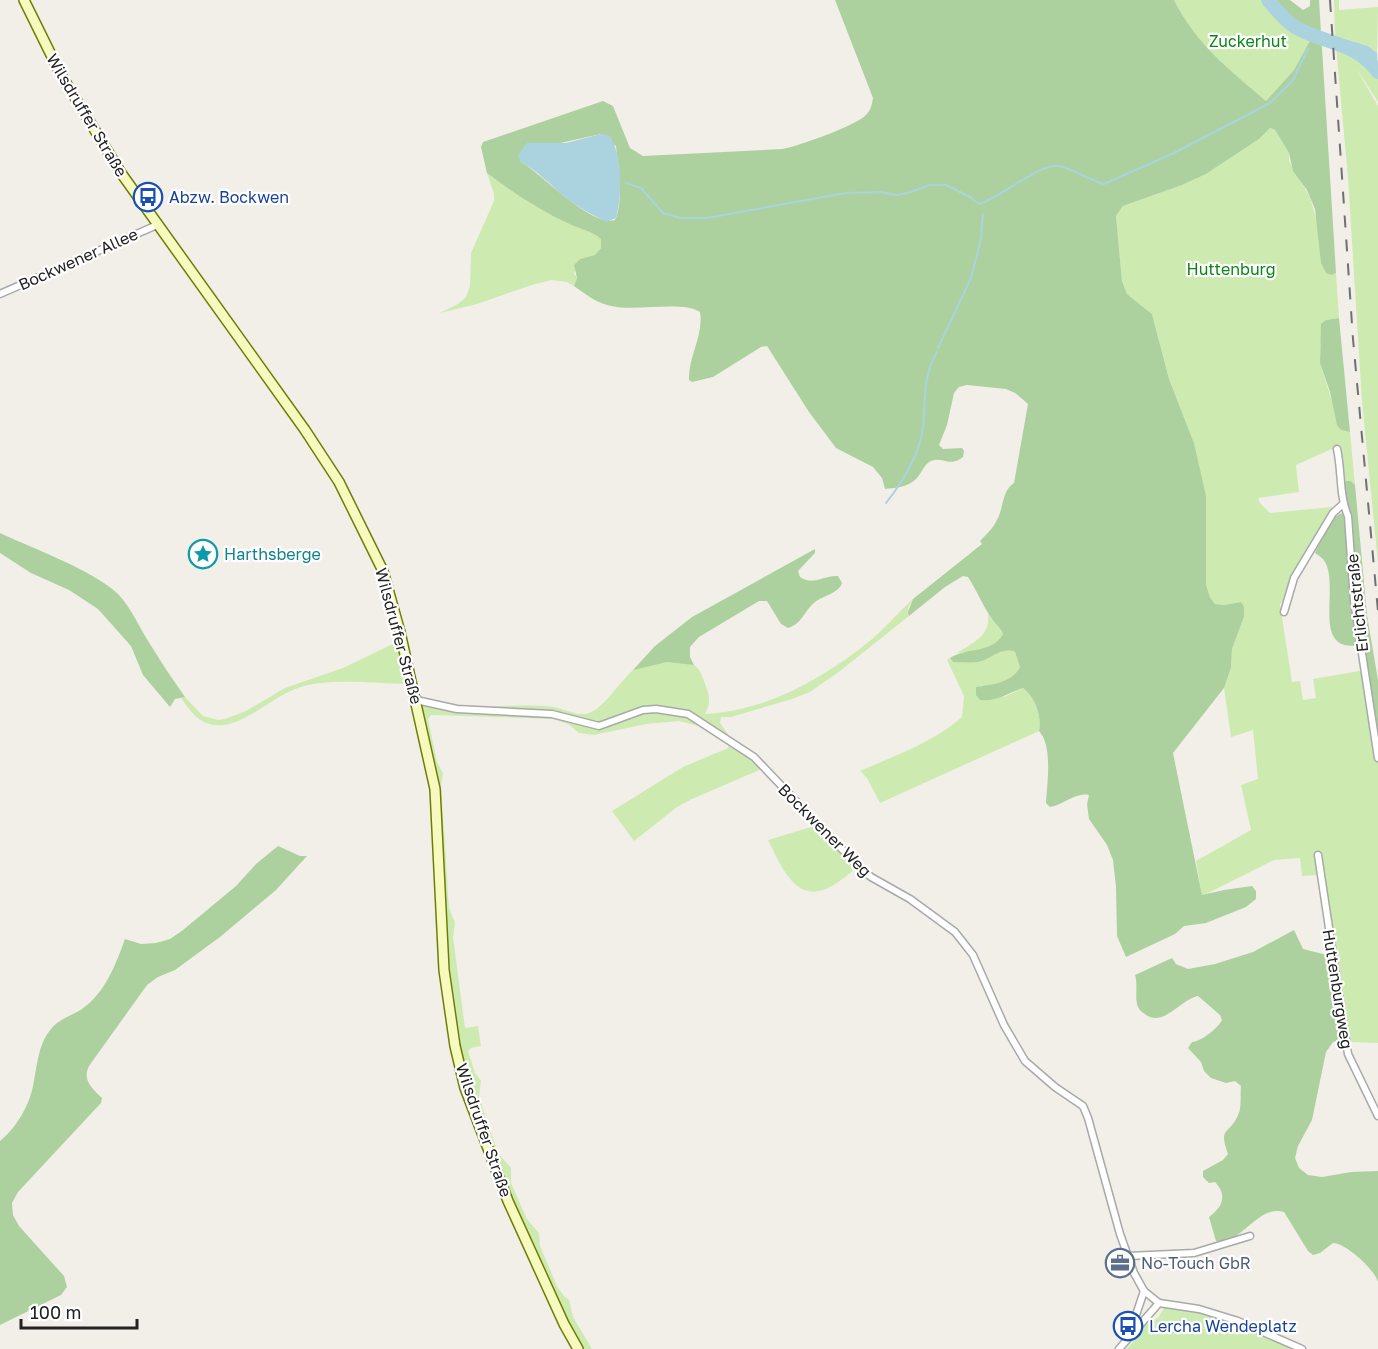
<svg xmlns="http://www.w3.org/2000/svg" width="1378" height="1349" font-family="'Golos Text',sans-serif">
<rect width="100%" height="100%" fill="#f2efe9"/>
<g fill="#cdebb0">
<path d="M 1174,0 L 1268,0 L 1294,26 L 1313,35 L 1294,70 L 1266,101 C 1229,69 1197,45 1174,0 Z"/>
<path d="M 1334,0 L 1339,0 L 1339,10 L 1378,7 L 1377,53 L 1368,46 L 1335,36 Z"/>
<path d="M 1336,46 L 1363,64 L 1378,80 L 1378,102 L 1356,68 L 1378,106 L 1378,563 L 1362,401 L 1348,178 Z"/>
<path d="M 1269,128 L 1275,130 L 1289,153 L 1289,161 L 1310,197 L 1332,275 L 1336,273 L 1339,318 L 1326,320 L 1320,346 L 1320,363 L 1341,430 L 1350,432 L 1355,485 L 1351,481 L 1343,484 L 1336,447 L 1296,465 L 1299,492 L 1258,498 L 1260,503 L 1270,513 L 1332,507 L 1314,541 L 1289,582 L 1286,598 L 1280,604 L 1292,682 L 1300,681 L 1303,700 L 1316,698 L 1313,679 L 1365,670 L 1378,758 L 1378,1043 L 1349,1042 L 1344,1039 L 1317,875 L 1302,876 L 1300,858 L 1274,860 L 1202,896 L 1196,861 L 1251,830 L 1241,785 L 1258,779 L 1253,730 L 1231,737 L 1224,688 L 1231,668 L 1232,649 L 1244,617 L 1241,602 L 1224,605 L 1215,604 L 1210,597 L 1206,586 L 1194,443 L 1169,379 L 1152,314 L 1127,294 L 1122,281 L 1116,216 L 1123,206 L 1182,185 L 1206,174 L 1259,139 Z"/>
<path d="M 487,173 C 512,192 539,210 567,223 C 579,229 590,230 601,239 L 601,248 L 595,256 L 580,259 L 574,273 L 577,278 L 574,286 L 567,282 L 552,280 L 535,284 L 477,304 L 440,313 L 458,304 L 466,297 L 470,286 L 471,253 L 494,201 L 494,194 Z"/>
<path d="M 913,599 L 908,608 L 909,616 L 840,671 L 810,692 L 792,699 L 731,717 L 721,717 L 720,723 L 735,744 L 764,768 L 692,799 L 677,807 L 634,841 L 612,811 L 683,767 L 728,748 L 729,745 L 699,726 L 679,721 L 646,724 L 594,735 L 579,733 L 568,724 L 552,719 L 431,715 L 428,719 L 437,762 L 443,773 L 441,785 L 449,908 L 455,923 L 453,937 L 465,1028 L 478,1026 L 481,1046 L 471,1048 L 468,1051 L 475,1073 L 481,1081 L 479,1097 L 498,1153 L 511,1168 L 511,1183 L 527,1219 L 539,1233 L 540,1246 L 557,1286 L 564,1296 L 569,1300 L 573,1317 L 592,1349 L 578,1349 L 478,1123 L 449,1011 L 437,823 L 415,693 C 458,716 508,701 554,707 C 565,709 574,715 585,714 C 602,712 619,682 632,671 C 641,663 682,658 694,665 C 700,668 703,678 705,684 C 710,696 711,703 705,714 C 767,711 824,678 871,640 C 886,627 899,612 913,599 Z"/>
<path d="M 988,613 C 992,621 1000,627 1003,634 C 995,650 973,651 957,653 C 974,642 991,636 988,613 Z"/>
<path d="M 397,642 L 408,684 C 375,684 330,677 298,688 C 273,696 242,728 216,725 C 199,724 190,711 181,698 L 185,697 L 203,716 L 218,720 L 225,719 L 246,711 L 285,688 L 343,668 Z"/>
<path d="M 1010,650 L 1015,652 L 1020,667 C 1014,679 992,690 979,685 L 1004,697 L 1023,688 C 1035,697 1042,716 1039,731 L 880,803 L 867,778 L 860,771 C 894,756 934,742 962,717 L 964,696 L 947,660 L 950,658 L 953,662 L 979,662 L 1004,651 Z"/>
<path d="M 818,825 L 858,866 C 850,873 841,881 832,886 C 796,907 781,865 768,840 Z"/>
<path d="M 1172,1307 C 1215,1315 1255,1328 1293,1349 L 1126,1349 L 1137,1338 L 1145,1325 L 1158,1318 L 1164,1308 Z"/>
</g>
<g fill="#add19e" fill-rule="evenodd">
<path d="M 835,0 L 1174,0 C 1197,45 1229,69 1266,101 L 1294,70 L 1313,35 L 1294,26 L 1268,0 L 1290,0 L 1303,10 L 1310,6 L 1310,0 L 1319,0 L 1336,273 L 1332,275 L 1326,273 L 1321,263 L 1315,209 L 1307,190 L 1293,171 L 1289,153 L 1275,130 L 1270,128 L 1259,139 L 1206,174 L 1182,185 L 1123,206 L 1116,216 L 1122,281 L 1127,294 L 1152,314 L 1169,379 L 1194,443 L 1206,496 L 1206,585 L 1210,597 L 1215,604 L 1224,605 L 1241,602 L 1244,607 L 1244,617 L 1232,649 L 1231,668 L 1224,688 L 1173,753 L 1202,895 L 1224,890 L 1252,886 L 1256,891 L 1256,899 L 1246,907 L 1206,923 L 1184,926 L 1175,934 L 1126,957 L 1117,936 L 1116,887 L 1113,860 L 1107,845 L 1089,819 L 1087,804 L 1089,795 C 1075,792 1064,805 1050,807 L 1046,803 C 1047,784 1053,746 1039,731 C 1042,716 1035,697 1023,688 C 1008,693 997,702 980,700 L 976,695 L 976,687 C 991,685 1012,683 1020,667 L 1015,652 C 1002,646 991,660 978,662 C 970,663 961,662 953,662 L 950,658 C 966,647 992,654 1003,634 C 1001,628 996,625 992,619 C 983,606 977,591 968,577 L 963,576 L 945,587 L 909,616 L 908,612 L 913,599 L 982,544 L 980,541 C 987,534 994,527 998,518 C 1004,505 1002,491 1014,483 L 1028,404 L 1015,393 L 1006,389 L 967,385 L 959,387 L 954,393 L 947,425 L 939,445 L 943,449 L 962,448 L 964,451 L 963,457 C 949,468 943,456 931,461 C 924,464 922,473 916,479 C 908,487 895,488 885,489 L 882,478 L 873,467 L 836,448 L 809,412 L 767,346 L 761,347 L 713,377 L 692,382 L 689,380 C 688,357 704,335 700,312 C 681,300 632,313 607,305 C 595,302 584,293 574,286 L 577,278 L 574,265 L 580,259 L 595,255 L 601,248 L 601,239 C 590,230 579,229 567,223 C 539,210 512,192 487,173 L 481,147 L 483,142 L 603,101 L 613,106 L 630,148 L 643,156 L 782,149 C 799,146 855,126 866,115 C 871,110 872,104 873,98 ZM 601,134 L 616,146 C 618,167 624,200 615,220 C 591,227 542,174 520,161 L 556,144 Z"/>
<path d="M 1339,318 L 1350,432 L 1341,430 L 1337,425 L 1330,392 L 1320,363 L 1321,324 L 1326,320 Z"/>
<path d="M 1346,481 L 1351,481 L 1355,485 L 1367,615 L 1378,680 L 1378,758 L 1360,645 C 1310,654 1340,588 1325,562 C 1323,558 1319,556 1315,553 C 1321,541 1329,516 1343,513 L 1349,550 L 1351,515 L 1343,504 L 1343,484 Z"/>
<path d="M 0,533 C 34,549 91,569 118,594 C 132,609 139,627 150,644 C 161,662 173,680 185,697 L 175,699 L 170,707 L 143,675 L 131,646 L 98,609 L 69,590 L 31,573 L 0,553 Z"/>
<path d="M 815,549 L 815,553 L 798,571 L 800,577 C 813,586 824,575 838,576 L 842,583 C 838,594 824,595 815,602 C 804,611 802,624 788,628 L 781,624 L 767,601 L 759,601 L 699,637 L 690,647 L 690,657 L 694,665 L 667,662 L 633,670 L 655,646 L 692,617 Z"/>
<path d="M 278,846 L 300,856 L 307,856 L 276,890 L 220,937 L 175,970 L 158,977 L 147,985 L 89,1066 C 82,1080 92,1088 102,1098 L 101,1103 L 18,1192 L 12,1203 L 13,1215 L 19,1226 L 64,1276 L 67,1287 L 61,1295 L 0,1325 L 0,1141 C 16,1128 29,1106 33,1086 C 37,1067 38,1044 51,1029 C 59,1019 71,1016 82,1009 C 105,993 116,964 125,939 L 141,944 L 156,943 L 170,939 L 183,930 L 236,886 L 256,864 Z"/>
<path d="M 1294,930 L 1303,949 L 1331,956 L 1344,1039 L 1333,1042 L 1326,1052 L 1312,1120 L 1298,1146 L 1295,1158 L 1299,1168 L 1308,1175 L 1322,1177 L 1351,1172 L 1378,1171 L 1378,1282 C 1375,1270 1346,1243 1333,1243 L 1320,1253 L 1313,1255 L 1308,1251 L 1284,1212 C 1258,1204 1242,1245 1216,1241 L 1209,1217 C 1222,1207 1228,1196 1215,1182 L 1209,1183 L 1203,1177 L 1203,1171 L 1223,1160 L 1228,1154 C 1218,1126 1229,1136 1238,1115 C 1242,1108 1240,1094 1241,1086 L 1235,1081 L 1226,1083 L 1211,1078 L 1204,1071 L 1201,1062 L 1188,1048 L 1192,1042 C 1202,1041 1217,1029 1222,1020 L 1220,1015 L 1198,996 C 1181,999 1164,1027 1146,1015 C 1142,1012 1138,1009 1137,1004 C 1135,995 1138,985 1135,975 L 1172,958 L 1176,964 L 1188,969 L 1215,964 L 1253,952 Z"/>
</g>
<g fill="#aad3df">
<path d="M 1335,36 L 1368,46 L 1377,53 L 1378,80 L 1363,64 L 1336,46 Z"/>
<path d="M 601,134 L 610,136 C 623,157 622,195 616,218 L 607,222 C 592,215 578,207 565,197 C 550,184 537,171 520,161 L 518,155 L 527,143 L 566,143 Z"/>
</g>
<g fill="none" stroke-linecap="round" stroke-linejoin="round">
<g stroke="#aad3df" stroke-width="2">
<path d="M 626,183 L 641,188 L 663,213 L 680,218 L 707,218 L 846,193 L 880,192 L 897,195 L 911,192 L 929,185 L 946,185 L 970,197 L 979,204 C 1001,198 1040,162 1060,166 C 1075,170 1089,180 1104,184 L 1174,153 L 1270,103 L 1293,80 L 1308,49"/>
<path d="M 938,348 L 971,278 L 981,239 L 983,214"/>
<path d="M 886,503 C 905,479 924,447 924,415 C 925,392 925,372 937,352"/>
</g>
<path stroke="#aad3df" stroke-width="14" d="M 1268,0 C 1276,9 1285,21 1295,27 C 1324,44 1355,41 1378,72"/>
<g stroke="#a9a9a9" stroke-width="9">
<g id="street">
<path d="M 0,294 L 157,225"/>
<path d="M 1337,449 C 1342,471 1339,496 1348,516 L 1354,601 L 1378,758"/>
<path d="M 1284,612 L 1294,578 L 1333,513 L 1343,504"/>
<path d="M 416,700 L 457,709 L 552,714 L 599,726 L 643,710 L 656,709 L 688,714 L 754,757 L 858,866 L 871,877 L 910,899 L 955,932 L 973,955 L 1004,1025 L 1025,1061 L 1055,1087 L 1083,1106 L 1088,1118 L 1120,1234 L 1134,1273 L 1144,1291 L 1159,1303"/>
<path d="M 1318,855 L 1348,1054 L 1378,1116"/>
<path d="M 1128,1256 L 1194,1253 L 1250,1236"/>
<path d="M 1159,1303 L 1199,1309 L 1238,1321 L 1302,1349"/>
<path d="M 1133,1332 L 1136,1315 L 1144,1291"/>
<path d="M 1119,1349 L 1159,1303"/>
</g>
</g>
<g stroke="#707d05" stroke-width="12">
<path id="secondary" d="M 24,0 L 60,73 L 121,173 L 305,430 L 339,482 L 383,571 L 400,632 L 435,789 L 444,970 L 455,1046 L 465,1088 L 508,1201 L 564,1324 L 578,1349"/>
</g>
<use href="#street" stroke="#fff" stroke-width="6"/>
<use href="#secondary" stroke="#f7fabf" stroke-width="9"/>
<path stroke="#707070" stroke-width="2" stroke-dasharray="12 12" stroke-linecap="butt" d="M 1330,0 L 1353,339 L 1378,611"/>
</g>
<defs>
<g id="bus-ring" transform="scale(1.5)"><circle r="9.5" fill="#fff" stroke="#1a4fb4" stroke-width="1.5"/><path d="M-5-6H5V4H4V6H2V4H-2V6H-4V4H-5ZM-3.5-4V0h7V-4ZM-3.5 1.2v1.5H-2V1.2ZM2 1.2v1.5H3.5V1.2Z" fill="#1a4fb4"/></g>
<g id="sight-ring" transform="scale(1.5)"><circle r="9.5" fill="#fff" stroke="#0f9aa8" stroke-width="1.5"/><path d="M0-6L1.8-2.2L6-1.7L2.9 1.2L3.7 5.4L0 3.3L-3.7 5.4L-2.9 1.2L-6-1.7L-1.8-2.2Z" fill="#0f9aa8"/></g>
<g id="office-ring" transform="scale(1.5)"><circle r="9.5" fill="#fff" stroke="#5c6f8a" stroke-width="1.5"/><path d="M-6-3h4V-5.5h4V-3h4V5H-6ZM-1-4.5V-3h2v-1.5ZM-6 0V1H6V0Z" fill="#5c6f8a"/></g>
</defs>
<g fill-rule="evenodd">
<use href="#bus-ring" x="148" y="197"/>
<use href="#sight-ring" x="203" y="554"/>
<use href="#office-ring" x="1120" y="1263"/>
<use href="#bus-ring" x="1128" y="1326"/>
</g>
<g text-anchor="middle" stroke-width="4.5" stroke-linejoin="round" paint-order="stroke">
<g font-size="16" fill="#0c8416" stroke="#fff">
<text x="1248" y="47">Zuckerhut</text>
<text x="1231" y="275">Huttenburg</text>
</g>
<g font-size="16" fill="#222" stroke="#fff">
<text transform="translate(87 115) rotate(59)" y="6">Wilsdruffer Straße</text>
<text transform="translate(78 259) rotate(-24)" y="6">Bockwener Allee</text>
<text transform="translate(1357 603) rotate(-96)" y="6">Erlichtstraße</text>
<text transform="translate(399 636) rotate(75)" y="6">Wilsdruffer Straße</text>
<text transform="translate(825 830) rotate(45)" y="6">Bockwener Weg</text>
<text transform="translate(1338 989) rotate(81)" y="6">Huttenburgweg</text>
<text transform="translate(484 1130) rotate(71)" y="6">Wilsdruffer Straße</text>
</g>
<g font-size="16" fill="#164399" stroke="#fff" text-anchor="start">
<text x="169" y="203">Abzw. Bockwen</text>
<text x="1149" y="1332">Lercha Wendeplatz</text>
</g>
<g font-size="16" fill="#0d838f" stroke="#fff" text-anchor="start">
<text x="224" y="560">Harthsberge</text>
</g>
<g font-size="16" fill="#4e5e75" stroke="#fff" text-anchor="start">
<text x="1141" y="1269">No-Touch GbR</text>
</g>
</g>
<path d="M21 1319v9h116v-9" fill="none" stroke="#222222" stroke-width="3"/>
<text x="30" y="1319" font-size="18" fill="#222222" stroke="#ffffff" stroke-width="4.5" paint-order="stroke">100 m</text>
</svg>
